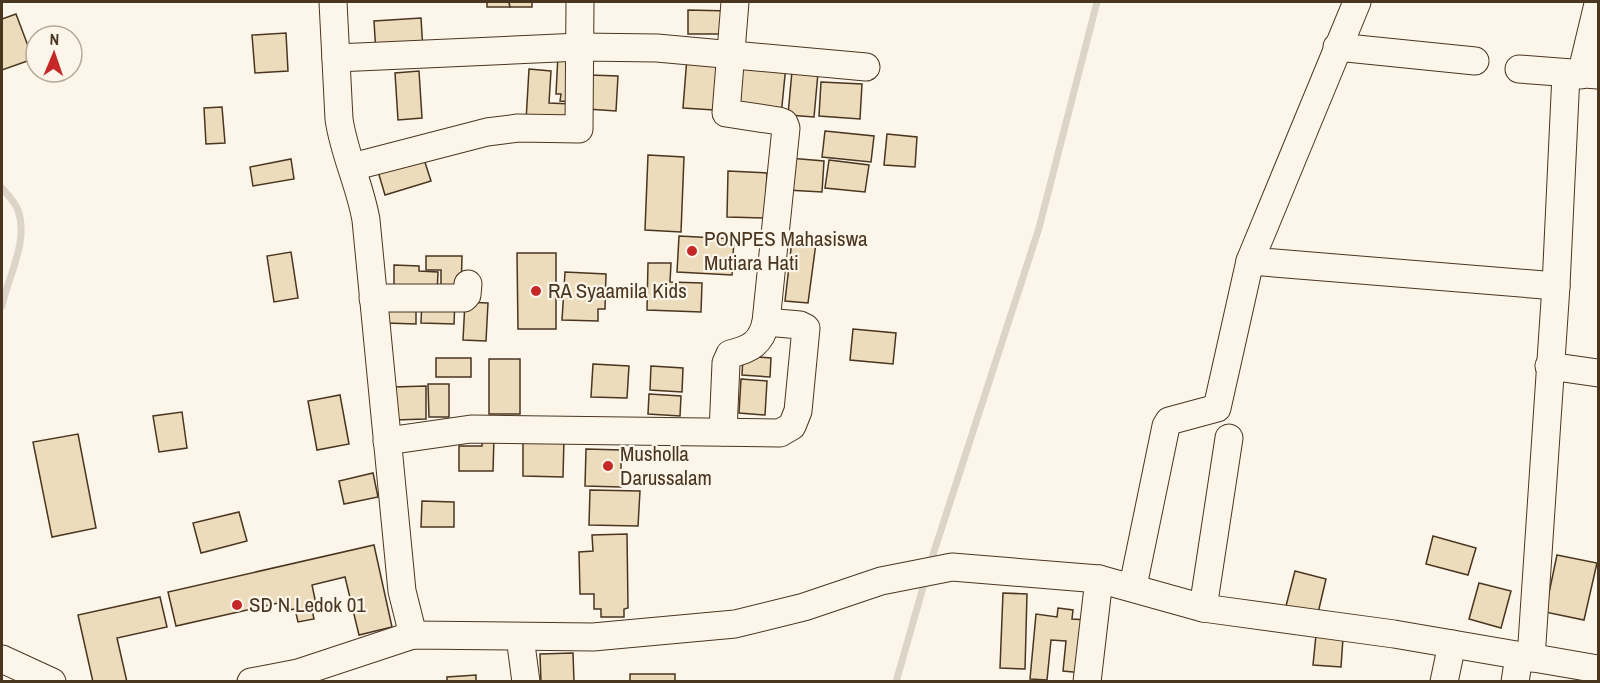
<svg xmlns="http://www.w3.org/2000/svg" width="1600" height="683" font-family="'Archivo Narrow',sans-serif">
<rect width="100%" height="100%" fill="#fbf6e9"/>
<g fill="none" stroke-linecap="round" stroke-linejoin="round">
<g stroke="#dcd4c6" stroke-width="7">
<path d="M 2,188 C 7,194 15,202 18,210 C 29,242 8,276 2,306"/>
<path d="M 930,564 L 1039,228 L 1097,2"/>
<path d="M 896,682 L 926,577"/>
</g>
</g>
<g fill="#ecdcbc" stroke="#4a3520" stroke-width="1.5">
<path d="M 487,2 L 509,2 L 510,7 L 487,7 Z"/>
<path d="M 509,2 L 532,2 L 532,7 L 510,7 Z"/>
<path d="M 688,10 L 730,11 L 729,34 L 688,34 Z"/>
<path d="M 16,14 L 33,59 L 2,70 L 2,19 Z"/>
<path d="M 421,18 L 423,51 L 376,54 L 374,21 Z"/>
<path d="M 286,33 L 288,71 L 255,73 L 252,35 Z"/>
<path d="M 558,55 L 576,56 L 573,102 L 560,101 L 561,94 L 556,94 Z"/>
<path d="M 687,57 L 719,59 L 714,110 L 683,108 Z"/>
<path d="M 732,60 L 786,65 L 781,116 L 727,111 Z"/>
<path d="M 529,69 L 551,71 L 549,103 L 572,104 L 571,123 L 526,121 Z"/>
<path d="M 419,71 L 422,118 L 398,120 L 395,73 Z"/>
<path d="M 792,71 L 818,73 L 814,117 L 788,115 Z"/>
<path d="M 589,75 L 618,76 L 616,111 L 587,109 Z"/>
<path d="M 821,82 L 862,84 L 860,119 L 819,116 Z"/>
<path d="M 222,107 L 225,143 L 206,144 L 204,108 Z"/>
<path d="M 825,131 L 874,136 L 871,162 L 822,157 Z"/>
<path d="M 887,134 L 917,137 L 915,167 L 884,165 Z"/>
<path d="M 422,153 L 431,181 L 385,195 L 377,168 Z"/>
<path d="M 648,155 L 684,157 L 681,232 L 645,230 Z"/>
<path d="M 789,158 L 824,161 L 822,192 L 787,190 Z"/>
<path d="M 291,159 L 294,179 L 253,186 L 250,167 Z"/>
<path d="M 829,160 L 869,165 L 865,192 L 825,188 Z"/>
<path d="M 728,171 L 767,173 L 765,218 L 727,217 Z"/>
<path d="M 679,236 L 734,239 L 732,275 L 677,272 Z"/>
<path d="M 792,240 L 816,243 L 808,303 L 785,301 Z"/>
<path d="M 291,252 L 298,298 L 274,302 L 267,256 Z"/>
<path d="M 517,253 L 556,253 L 556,329 L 518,329 Z"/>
<path d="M 426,256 L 462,256 L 461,295 L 441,295 L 441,270 L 426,270 Z"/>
<path d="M 648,263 L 671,263 L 670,282 L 702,283 L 701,312 L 647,310 Z"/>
<path d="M 394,265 L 419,266 L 419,271 L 438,272 L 437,294 L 394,292 Z"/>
<path d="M 565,272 L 606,274 L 605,309 L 598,309 L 598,321 L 562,320 Z"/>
<path d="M 422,299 L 455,300 L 454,324 L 421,323 Z"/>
<path d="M 387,302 L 416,302 L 416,324 L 386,323 Z"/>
<path d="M 465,302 L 488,303 L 486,341 L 463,340 Z"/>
<path d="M 853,329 L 896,333 L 893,364 L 850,360 Z"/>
<path d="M 743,356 L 771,358 L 770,377 L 742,375 Z"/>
<rect x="436" y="358" width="35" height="19"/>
<rect x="489" y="359" width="31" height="55"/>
<path d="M 593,364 L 629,366 L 627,398 L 591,397 Z"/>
<path d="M 651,366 L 683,368 L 682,392 L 650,390 Z"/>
<path d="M 741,379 L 767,381 L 765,415 L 739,413 Z"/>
<path d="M 428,384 L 449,384 L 449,417 L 429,417 Z"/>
<path d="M 426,386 L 426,419 L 394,420 L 393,387 Z"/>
<path d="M 649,394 L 681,396 L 680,416 L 648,414 Z"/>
<path d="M 340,395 L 349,444 L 317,450 L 308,401 Z"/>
<path d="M 182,412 L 187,448 L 159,452 L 153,416 Z"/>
<path d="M 78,434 L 96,528 L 52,537 L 33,442 Z"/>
<path d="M 482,437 L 494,437 L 493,471 L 459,471 L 459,446 L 482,446 Z"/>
<path d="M 523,437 L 564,438 L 563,477 L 523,476 Z"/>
<path d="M 586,449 L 621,450 L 621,487 L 585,486 Z"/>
<path d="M 373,473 L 378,497 L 344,504 L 339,481 Z"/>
<path d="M 590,490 L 640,491 L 638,526 L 589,525 Z"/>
<path d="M 422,501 L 454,502 L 454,527 L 421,527 Z"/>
<path d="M 239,512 L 247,541 L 201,553 L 193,523 Z"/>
<path d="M 627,534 L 628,608 L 624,609 L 624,617 L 601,617 L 601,609 L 594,609 L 594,594 L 580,594 L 579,552 L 593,551 L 592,535 Z"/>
<path d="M 1433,536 L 1476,548 L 1468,575 L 1426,564 Z"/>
<path d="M 374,545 L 392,627 L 359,635 L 345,577 L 312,585 L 316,604 L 311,605 L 314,619 L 298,622 L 295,609 L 285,611 L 283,602 L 176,626 L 168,592 Z"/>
<path d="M 1557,555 L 1597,563 L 1584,620 L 1545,612 Z"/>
<path d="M 1295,571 L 1326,579 L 1318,613 L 1286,606 Z"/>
<path d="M 1479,583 L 1511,591 L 1501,628 L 1469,619 Z"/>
<path d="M 1003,593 L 1027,594 L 1025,669 L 1000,668 Z"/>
<path d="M 160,597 L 167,627 L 117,638 L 127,682 L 93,682 L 78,615 Z"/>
<path d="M 1058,608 L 1073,610 L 1072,619 L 1087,620 L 1083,673 L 1063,671 L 1066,641 L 1051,640 L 1047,680 L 1030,679 L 1036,614 L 1057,617 Z"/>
<path d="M 1316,635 L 1343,638 L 1341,667 L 1313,665 Z"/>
<path d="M 573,653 L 574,682 L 541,682 L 540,654 Z"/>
<rect x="630" y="674" width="45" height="8"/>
<path d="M 476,675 L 476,682 L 447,682 L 447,677 Z"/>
</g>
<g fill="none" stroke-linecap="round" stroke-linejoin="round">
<g stroke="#4a3520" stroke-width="29">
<g id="minor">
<path d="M 333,2 L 339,119 C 344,154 360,185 366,220 L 402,591 L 413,635"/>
<path d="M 1357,2 L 1250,261 L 1556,286"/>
<path d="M 1337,47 L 1475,61"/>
<path d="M 336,58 L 580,47 L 657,48 L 866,67"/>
<path d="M 1519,69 L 1598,75"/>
<path d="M 1581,75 L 1598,4"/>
<path d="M 352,167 L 487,132 L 518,128 L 579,129 L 580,2"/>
<path d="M 373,298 L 464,298 L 467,295 L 468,284"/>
<path d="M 1549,366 L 1598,373"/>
<path d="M 723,432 L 726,363 L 730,354 C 751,349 761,343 766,322 L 786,128 L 784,123 L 779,121 L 726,113 L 735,2"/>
<path d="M 387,441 L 471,429 L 780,433 L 792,426 L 798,411 L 806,328 L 800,325 L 766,322"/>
<path d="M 1133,586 L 1166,426 L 1169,421 L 1217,408 L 1250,261"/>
<path d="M 1203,608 L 1229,438"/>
<path d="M 520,637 L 526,682"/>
<path d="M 1531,658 L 1556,286 L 1566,74"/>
<path d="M 2,659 L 52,682"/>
<path d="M 251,682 L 298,673 L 413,635 L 593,637 L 735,624 L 804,607 L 881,581 L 952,567 L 1099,579 L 1203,608 L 1394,634 L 1598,669"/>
<path d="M 1087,682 L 1099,579"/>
<path d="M 1444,682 L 1452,644"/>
<path d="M 1515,682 L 1519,656"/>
</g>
</g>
<use href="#minor" stroke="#fbf6e9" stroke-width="27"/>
</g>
<g fill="#c62828" stroke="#fbf6e9" stroke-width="2">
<circle cx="692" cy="251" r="6"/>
<circle cx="536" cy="291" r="6"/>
<circle cx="608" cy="466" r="6"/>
<circle cx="237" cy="605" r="6"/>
</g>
<g text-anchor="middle" stroke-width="4.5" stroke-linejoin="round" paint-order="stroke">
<g font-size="21" fill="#4a3520" stroke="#fbf6e9" text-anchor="start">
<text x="704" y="246">PONPES Mahasiswa<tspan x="704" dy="24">Mutiara Hati</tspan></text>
<text x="548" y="298">RA Syaamila Kids</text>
<text x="620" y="461">Musholla<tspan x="620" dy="24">Darussalam</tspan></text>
<text x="249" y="612">SD N Ledok 01</text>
</g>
</g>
<rect width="1600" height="683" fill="none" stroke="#4a3520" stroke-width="6"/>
<g transform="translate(54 54) rotate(2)"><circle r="28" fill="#fbf6e9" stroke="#b4a999" stroke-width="1.5"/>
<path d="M0-4.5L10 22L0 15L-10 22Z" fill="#c62828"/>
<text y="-9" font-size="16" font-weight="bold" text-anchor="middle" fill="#4a3520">N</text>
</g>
</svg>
